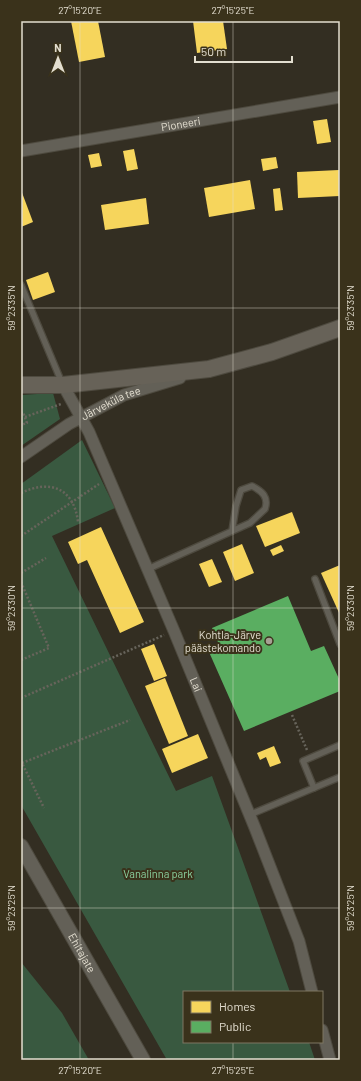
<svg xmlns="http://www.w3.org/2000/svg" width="361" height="1081" font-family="Barlow,sans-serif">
<rect width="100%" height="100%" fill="#332e22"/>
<g fill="#395940">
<path d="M 53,393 L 60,419 L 21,446 L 21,395 Z"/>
<path d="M 82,440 L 115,508 L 52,536 L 176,791 L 212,776 L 290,992 L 184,992 L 184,1042 L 309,1042 L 315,1060 L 167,1060 L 21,805 L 21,484 Z"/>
<path d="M 21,962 L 62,1013 L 89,1060 L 21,1060 Z"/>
</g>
<g fill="#f6d55c">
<path d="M 71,21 L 98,21 L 105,57 L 79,62 Z"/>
<path d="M 193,21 L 223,21 L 227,49 L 197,53 Z"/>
<path d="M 327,119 L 331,142 L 317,144 L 313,121 Z"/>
<path d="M 134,149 L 138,169 L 127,171 L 123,151 Z"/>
<path d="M 99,153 L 102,166 L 91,168 L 88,155 Z"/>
<path d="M 276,157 L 278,168 L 263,171 L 261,159 Z"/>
<path d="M 339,170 L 340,196 L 298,198 L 297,172 Z"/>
<path d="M 250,180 L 255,209 L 209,217 L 204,188 Z"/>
<path d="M 280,188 L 283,210 L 275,211 L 273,189 Z"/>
<path d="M 21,190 L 33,222 L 21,227 Z"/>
<path d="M 146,198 L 149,224 L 105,230 L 101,205 Z"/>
<path d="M 48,272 L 55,292 L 33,300 L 26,280 Z"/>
<path d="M 292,512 L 300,533 L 265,547 L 256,526 Z"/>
<path d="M 101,527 L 144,622 L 120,633 L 87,560 L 78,564 L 68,542 Z"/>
<path d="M 242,544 L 254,573 L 235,581 L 223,552 Z"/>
<path d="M 281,545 L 284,551 L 273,556 L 270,550 Z"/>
<path d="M 212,559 L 222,582 L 209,587 L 199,564 Z"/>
<path d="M 340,565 L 340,615 L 321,573 Z"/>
<path d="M 154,644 L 167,676 L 154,681 L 141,649 Z"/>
<path d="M 165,678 L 188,736 L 169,744 L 145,686 Z"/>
<path d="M 198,734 L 208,758 L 172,773 L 162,749 Z"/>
<path d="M 274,746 L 281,763 L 270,767 L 266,757 L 260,760 L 257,753 Z"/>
</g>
<path fill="#5aae61" d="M 288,596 L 311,651 L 324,646 L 340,681 L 340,691 L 244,731 L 209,652 L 220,647 L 212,628 Z"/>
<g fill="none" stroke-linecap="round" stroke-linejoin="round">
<g stroke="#4e4a3f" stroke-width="8">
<g id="service">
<path d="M 21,285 L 62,383"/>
<path d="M 148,569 L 250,523 L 265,509 C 269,497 262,491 252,486 L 241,490 L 236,506 L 232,531"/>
<path d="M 315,579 L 340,644"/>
<path d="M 314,788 L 303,761 L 340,745"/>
<path d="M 249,815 L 340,777"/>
</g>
</g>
<g stroke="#4e4a3f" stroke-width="13">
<g id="minor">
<path id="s1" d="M 21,151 L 340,97"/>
<path id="s2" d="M 63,385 L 89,432 L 174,631 L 255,828 L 299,941 L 312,992"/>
<path id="s3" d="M 21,457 L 69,424 L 124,395 L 180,378"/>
<path d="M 322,1030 L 330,1060"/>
</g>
</g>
<g stroke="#4e4a3f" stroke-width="16">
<g id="tertiary">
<path id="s4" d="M 21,846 L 143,1060"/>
</g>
</g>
<g stroke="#4e4a3f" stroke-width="18">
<path id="secondary" d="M 21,385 L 63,385 L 209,369 L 272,352 L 340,328"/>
</g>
<g stroke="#67645b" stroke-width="2.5" stroke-dasharray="2 2" stroke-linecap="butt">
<path d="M 21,413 L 23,412 L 27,423 L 21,425"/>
<path d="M 25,417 L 61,404"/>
<path d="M 21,493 C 50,479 74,488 78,522"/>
<path d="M 21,536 L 99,484"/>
<path d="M 21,573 L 46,558"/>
<path d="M 21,582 L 49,648 L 21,660"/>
<path d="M 21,698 L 164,635"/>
<path d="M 292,715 L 307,750"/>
<path d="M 21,761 L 44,808"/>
<path d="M 22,763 L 130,720"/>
</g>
<use href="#service" stroke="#636057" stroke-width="5.5"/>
<use href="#minor" stroke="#636057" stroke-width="11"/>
<use href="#tertiary" stroke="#636057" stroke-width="14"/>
<use href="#secondary" stroke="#676258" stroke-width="16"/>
</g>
<path fill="none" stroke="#e3ded0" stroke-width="1" stroke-opacity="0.45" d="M 80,21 L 80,1060M 233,21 L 233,992M 21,308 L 340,308M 21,608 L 340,608M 21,908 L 340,908M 233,1042 L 233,1060"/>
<circle fill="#a5a093" stroke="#3a321b" stroke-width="1.5" cx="269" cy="641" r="4"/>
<g text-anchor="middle" stroke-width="4" stroke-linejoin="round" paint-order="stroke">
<g font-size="11" fill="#e3ded0" stroke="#3a321b">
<text dy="4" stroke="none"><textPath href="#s1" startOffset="162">Pioneeri</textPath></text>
<text dy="4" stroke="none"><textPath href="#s3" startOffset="105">Järveküla tee</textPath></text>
<text dy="4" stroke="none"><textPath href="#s2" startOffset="328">Lai</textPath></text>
<text dy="4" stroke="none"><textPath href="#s4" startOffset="123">Ehitajate</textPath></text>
</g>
<g font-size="11" fill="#e3ded0" stroke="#3a321b" text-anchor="end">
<text x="261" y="639">Kohtla-Järve<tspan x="261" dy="13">päästekomando</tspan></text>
</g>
<g font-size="11" fill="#8ad3a0" stroke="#3a321b">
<text x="158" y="878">Vanalinna park</text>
</g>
</g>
<rect width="361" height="1081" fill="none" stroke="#3a321b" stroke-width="44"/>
<rect x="183" y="991" width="140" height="52" fill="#3a321b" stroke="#7e7763"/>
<rect x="191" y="1001" width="20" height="12" fill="#f6d55c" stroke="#7e7763"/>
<text x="219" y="1011" font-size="12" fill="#e3ded0">Homes</text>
<rect x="191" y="1021" width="20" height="12" fill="#5aae61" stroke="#7e7763"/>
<text x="219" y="1031" font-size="12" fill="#e3ded0">Public</text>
<g transform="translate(58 58)" stroke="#3a321b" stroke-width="3" paint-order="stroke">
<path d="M0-3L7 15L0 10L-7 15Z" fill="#e3ded0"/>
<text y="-6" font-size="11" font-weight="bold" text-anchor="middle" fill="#e3ded0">N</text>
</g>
<path d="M195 56v6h97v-6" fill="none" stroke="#e3ded0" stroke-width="2"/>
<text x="201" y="56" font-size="12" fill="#e3ded0" stroke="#3a321b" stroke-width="3" paint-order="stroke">50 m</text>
<rect x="22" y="22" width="317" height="1037" fill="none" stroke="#e3ded0" stroke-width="1.5"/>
<g font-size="10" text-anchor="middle" fill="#e3ded0">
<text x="80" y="14">27°15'20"E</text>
<text x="233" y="14">27°15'25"E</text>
<text transform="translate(11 308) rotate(-90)" y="4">59°23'35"N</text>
<text transform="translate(350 308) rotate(-90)" y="4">59°23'35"N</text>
<text transform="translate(11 608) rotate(-90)" y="4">59°23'30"N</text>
<text transform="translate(350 608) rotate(-90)" y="4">59°23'30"N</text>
<text transform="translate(11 908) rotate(-90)" y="4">59°23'25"N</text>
<text transform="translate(350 908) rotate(-90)" y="4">59°23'25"N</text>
<text x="80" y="1074">27°15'20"E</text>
<text x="233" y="1074">27°15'25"E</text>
</g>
</svg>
